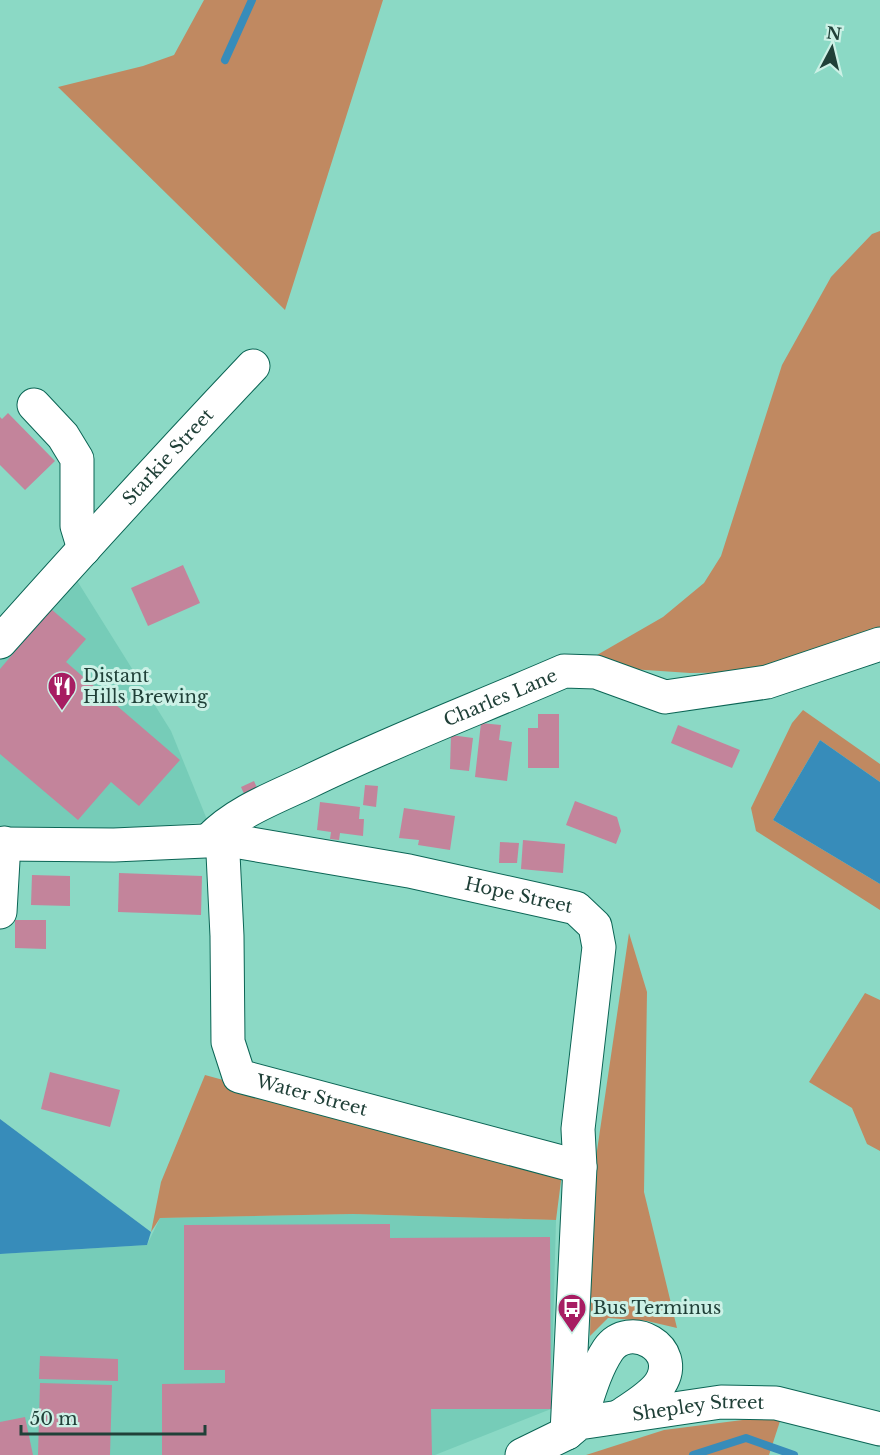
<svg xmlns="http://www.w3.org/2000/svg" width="880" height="1455" font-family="'Libre Baskerville',serif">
<rect width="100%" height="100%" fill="#8bd9c5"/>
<g fill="#76ccb8">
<path d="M 71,571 L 171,731 L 208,822 L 73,832 L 0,833 L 0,650 Z"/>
<path d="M 353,1214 L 556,1220 L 551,1409 L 435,1455 L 0,1455 L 0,1254 L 147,1245 L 160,1218 Z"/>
</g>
<g fill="#c08961">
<path d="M 204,0 L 383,0 L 285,310 L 58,87 L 143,66 L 174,55 Z"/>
<path d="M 880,231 L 880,635 L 765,672 L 690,673 L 601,667 L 597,655 L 663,617 L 704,583 L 721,556 L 782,365 L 831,277 L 872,234 Z"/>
<path d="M 803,710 L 880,764 L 880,782 L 820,740 L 773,820 L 880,884 L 880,910 L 756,831 L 751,808 L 792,723 Z"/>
<path d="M 629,933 L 647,992 L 644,1192 L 677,1328 L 647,1321 L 608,1318 L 590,1336 L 593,1178 Z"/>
<path d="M 865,993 L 880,1000 L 880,1151 L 867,1144 L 852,1108 L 809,1082 Z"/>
<path d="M 205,1075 L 562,1173 L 556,1220 L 353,1214 L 160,1218 L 151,1232 L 161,1182 Z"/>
<path d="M 782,1415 L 769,1455 L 586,1455 L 664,1430 Z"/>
</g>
<g fill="#378cba">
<path d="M 820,740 L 880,782 L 880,884 L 773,820 Z"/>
<path d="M 0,1119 L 151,1232 L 147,1245 L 0,1254 Z"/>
</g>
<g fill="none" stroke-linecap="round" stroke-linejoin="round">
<g stroke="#378cba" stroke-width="8">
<path d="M 225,60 L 252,0"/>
<path d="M 693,1455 L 746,1438 L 794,1455"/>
</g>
</g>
<g fill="#c3849b">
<path d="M 8,413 L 55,461 L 25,490 L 0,465 L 0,417 L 2,419 Z"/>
<path d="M 183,565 L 200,603 L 148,626 L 131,588 Z"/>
<path d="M 51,609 L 86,639 L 66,662 L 180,760 L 139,806 L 111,782 L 78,820 L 0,754 L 0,669 Z"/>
<path d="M 538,714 L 559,714 L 559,768 L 528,768 L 528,728 L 538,728 Z"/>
<path d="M 481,723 L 501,725 L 499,740 L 512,742 L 507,781 L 475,777 Z"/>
<path d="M 678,725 L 740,750 L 732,768 L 671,743 Z"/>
<path d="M 451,735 L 473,738 L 469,771 L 450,769 Z"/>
<path d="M 254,781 L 258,790 L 245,796 L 241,787 Z"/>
<path d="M 365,785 L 378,786 L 376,807 L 363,805 Z"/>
<path d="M 575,801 L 617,817 L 621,831 L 616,844 L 566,825 Z"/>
<path d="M 320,802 L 360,807 L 359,819 L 364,819 L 363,836 L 340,833 L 339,840 L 330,839 L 331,832 L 317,830 Z"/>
<path d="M 404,808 L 455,816 L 450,850 L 418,845 L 419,840 L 399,838 Z"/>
<path d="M 523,840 L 565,844 L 563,873 L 521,869 Z"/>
<path d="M 500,842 L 519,843 L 517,863 L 499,863 Z"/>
<path d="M 119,873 L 202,876 L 201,915 L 118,912 Z"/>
<path d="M 32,875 L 70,876 L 70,906 L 31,905 Z"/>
<path d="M 15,920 L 46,920 L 46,949 L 15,948 Z"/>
<path d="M 50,1072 L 120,1090 L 110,1127 L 41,1109 Z"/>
<path d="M 390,1224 L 390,1238 L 550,1237 L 551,1409 L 431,1409 L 432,1455 L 162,1455 L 162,1384 L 225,1383 L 225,1370 L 184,1370 L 184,1225 Z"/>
<path d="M 40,1356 L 118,1359 L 118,1381 L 39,1379 Z"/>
<path d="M 40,1383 L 112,1385 L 110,1455 L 38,1455 Z"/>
<path d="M 25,1417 L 33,1455 L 0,1455 L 0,1422 Z"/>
</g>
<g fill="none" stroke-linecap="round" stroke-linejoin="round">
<g stroke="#0b6555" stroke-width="35">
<g id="minor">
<path d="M 34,405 L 63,436 L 77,459 L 77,526 L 84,549"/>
<path id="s1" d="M 0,642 C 83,549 167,457 253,366"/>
<path id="s2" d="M 210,839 C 236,812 274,798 308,782 C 392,741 479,708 564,671 L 596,672 L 665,697 L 767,682 L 880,644"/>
<path id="s3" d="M 228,840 L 223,854 L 227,936 L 228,1042 L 239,1076 L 580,1167"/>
<path id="s4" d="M 0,844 L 114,845 L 228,840 L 409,871 L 576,908 L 595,926 L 599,947 L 578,1129 L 580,1167 L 567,1433"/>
<path d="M 0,912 L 4,843"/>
<path d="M 579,1423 C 587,1400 594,1371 608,1350 C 629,1319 683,1348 660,1384 C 651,1397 633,1407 620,1416"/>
<path id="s5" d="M 522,1455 L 567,1433 L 579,1423 L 721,1402 L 776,1403 L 880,1429"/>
</g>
</g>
<use href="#minor" stroke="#fff" stroke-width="33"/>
</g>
<defs>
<g id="restaurant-pin" transform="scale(1.5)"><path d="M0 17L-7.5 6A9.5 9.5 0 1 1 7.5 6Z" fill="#a71d62" stroke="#ccf1e6"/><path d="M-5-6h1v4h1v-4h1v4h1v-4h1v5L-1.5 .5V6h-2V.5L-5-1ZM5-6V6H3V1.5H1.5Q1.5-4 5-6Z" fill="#fff"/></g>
<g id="bus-pin" transform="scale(1.5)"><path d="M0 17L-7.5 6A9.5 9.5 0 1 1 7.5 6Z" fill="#a71d62" stroke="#ccf1e6"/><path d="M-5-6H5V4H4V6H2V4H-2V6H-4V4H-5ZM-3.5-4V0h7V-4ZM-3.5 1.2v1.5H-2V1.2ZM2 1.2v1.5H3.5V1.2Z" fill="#fff"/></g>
</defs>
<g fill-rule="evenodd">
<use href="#restaurant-pin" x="62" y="686"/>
<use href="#bus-pin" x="572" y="1308"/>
</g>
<g text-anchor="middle" stroke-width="6" stroke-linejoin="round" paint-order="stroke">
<g font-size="18" fill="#204038" stroke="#ccf1e6">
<text dy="6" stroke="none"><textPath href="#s1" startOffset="250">Starkie Street</textPath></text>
<text dy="6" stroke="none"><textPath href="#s2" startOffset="324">Charles Lane</textPath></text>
<text dy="6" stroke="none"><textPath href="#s4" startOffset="524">Hope Street</textPath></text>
<text dy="6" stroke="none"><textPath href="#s3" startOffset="314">Water Street</textPath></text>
<text dy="6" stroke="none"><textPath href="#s5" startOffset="186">Shepley Street</textPath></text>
</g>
<g font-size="18" fill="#204038" stroke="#ccf1e6" text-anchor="start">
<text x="83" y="682">Distant<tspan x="83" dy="21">Hills Brewing</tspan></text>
<text x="593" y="1314">Bus Terminus</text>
</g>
</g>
<g transform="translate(832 48) rotate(7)" stroke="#ccf1e6" stroke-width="4.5" paint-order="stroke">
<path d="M0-4.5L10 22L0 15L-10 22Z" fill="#204038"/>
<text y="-9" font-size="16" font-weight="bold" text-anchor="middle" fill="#204038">N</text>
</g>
<path d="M21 1425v9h184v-9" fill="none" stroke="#204038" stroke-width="3"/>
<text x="30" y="1425" font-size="18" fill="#204038" stroke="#ccf1e6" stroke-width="4.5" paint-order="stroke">50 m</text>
</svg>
